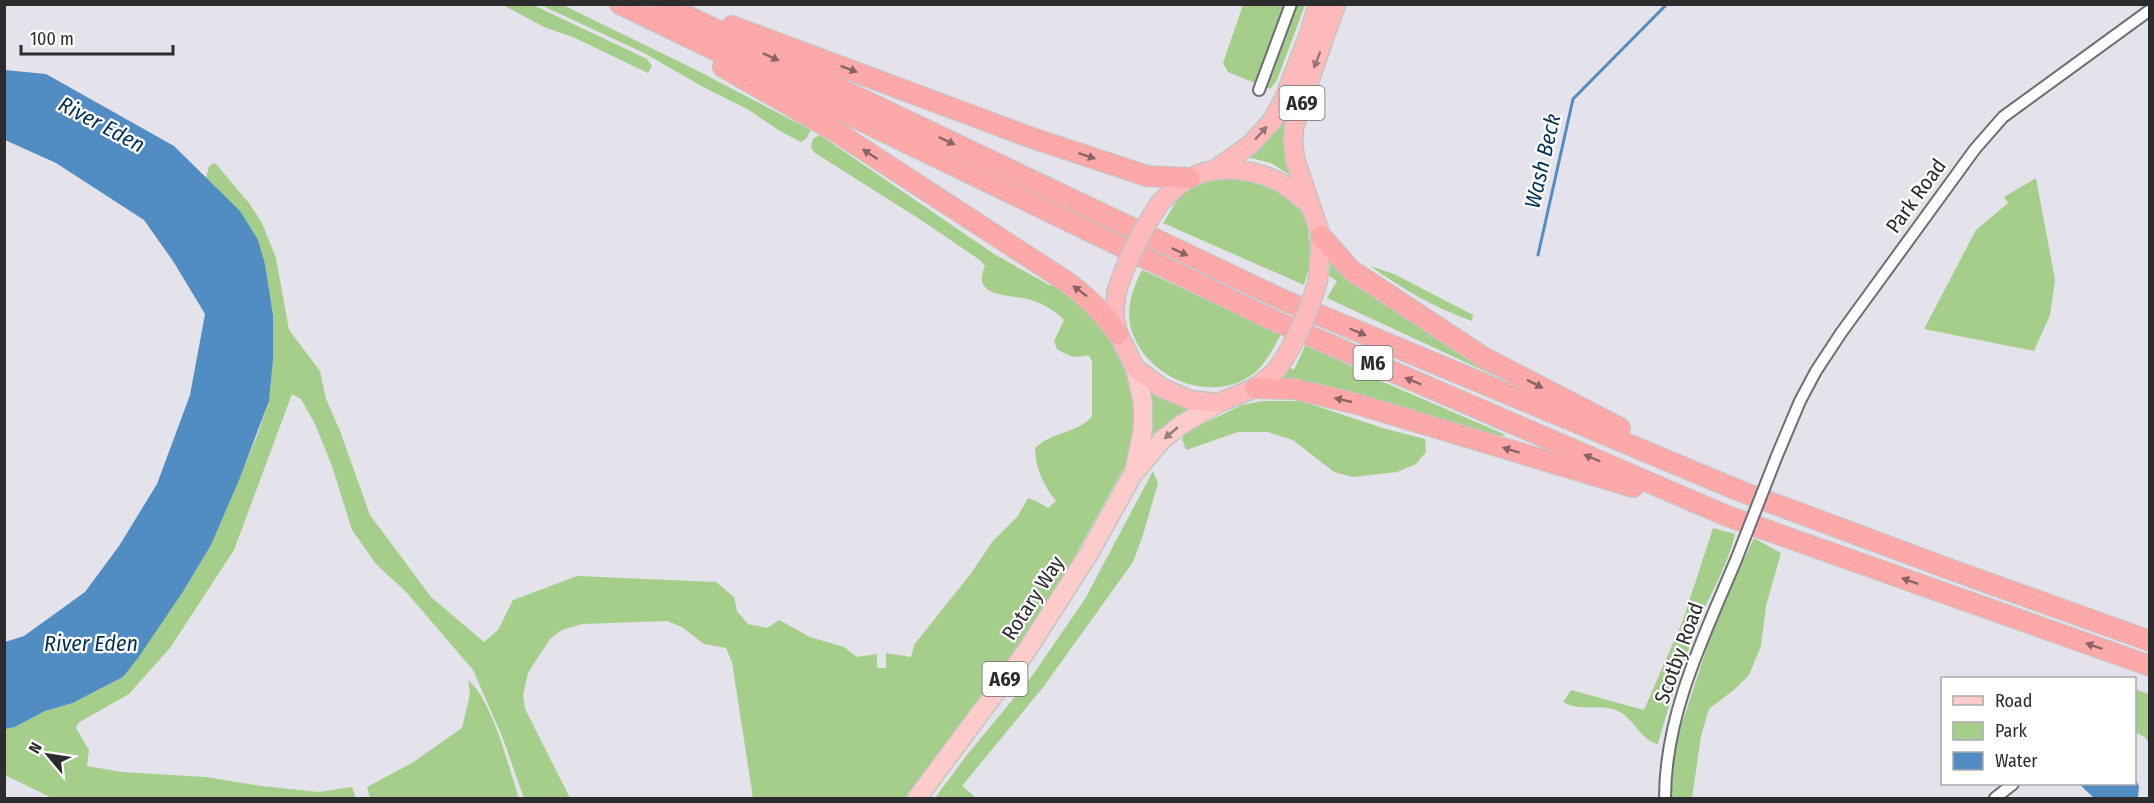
<svg xmlns="http://www.w3.org/2000/svg" width="2154" height="803" font-family="'Fira Sans Condensed',sans-serif">
<rect width="100%" height="100%" fill="#e4e3eb"/>
<g fill="#a4ce89">
<path d="M 503,5 L 533,5 L 647,59 L 652,66 L 648,73 L 575,38 L 544,27 Z"/>
<path d="M 541,5 L 563,5 L 692,68 L 811,130 L 806,139 L 801,142 L 780,131 L 749,110 L 705,88 L 644,53 Z"/>
<path d="M 1243,5 L 1305,5 L 1277,80 L 1270,89 L 1228,72 L 1223,63 Z"/>
<path d="M 1277,119 L 1289,122 L 1293,177 L 1271,163 L 1247,157 Z"/>
<path d="M 820,135 L 994,254 L 1049,285 L 1064,287 L 1096,310 L 1127,370 L 1139,405 L 1135,448 L 1061,581 L 1022,641 L 905,798 L 753,798 L 732,662 L 726,648 L 704,644 L 682,627 L 667,621 L 582,624 L 562,630 L 551,638 L 540,654 L 528,673 L 523,696 L 525,709 L 570,798 L 524,798 L 502,736 L 473,670 L 407,593 L 376,564 L 352,530 L 332,466 L 315,424 L 301,399 L 292,394 L 234,550 L 170,648 L 129,694 L 78,723 L 76,728 L 89,750 L 87,766 L 122,772 L 206,777 L 261,786 L 319,792 L 352,787 L 356,798 L 52,798 L 5,775 L 5,729 L 15,727 L 45,711 L 73,703 L 123,677 L 184,590 L 211,545 L 257,436 L 269,401 L 273,360 L 273,315 L 265,264 L 215,186 L 206,178 L 209,166 L 215,163 L 249,203 L 262,223 L 276,258 L 289,330 L 320,371 L 326,399 L 340,431 L 370,515 L 431,597 L 484,642 L 498,630 L 513,600 L 577,576 L 716,582 L 734,597 L 737,611 L 748,624 L 767,628 L 779,620 L 810,637 L 844,647 L 857,657 L 877,654 L 877,668 L 886,668 L 886,653 L 911,657 L 914,645 L 972,572 L 992,542 L 1018,516 L 1028,498 L 1036,501 L 1048,508 L 1056,501 C 1044,487 1035,467 1035,448 C 1051,432 1081,432 1092,416 L 1092,361 L 1088,355 C 1075,359 1068,356 1057,349 L 1054,341 L 1064,320 C 1056,311 1043,304 1031,300 C 1012,294 970,299 985,266 L 980,260 L 918,218 L 815,153 L 811,147 L 813,139 Z"/>
<path d="M 1250,172 L 1297,201 L 1307,225 L 1312,257 L 1304,285 L 1163,223 L 1179,197 L 1194,181 Z"/>
<path d="M 2036,178 L 2055,280 L 2050,315 L 2034,351 L 1924,329 L 1976,230 L 2008,203 L 2004,197 Z"/>
<path d="M 1331,254 L 1536,392 L 1493,375 L 1327,298 L 1337,281 L 1329,276 Z"/>
<path d="M 1370,266 L 1394,274 L 1473,315 L 1472,321 C 1434,308 1402,288 1370,266 Z"/>
<path d="M 1142,270 L 1281,334 C 1273,349 1263,369 1247,378 C 1208,401 1152,379 1134,337 C 1124,315 1131,291 1142,270 Z"/>
<path d="M 1306,344 L 1374,378 L 1506,435 L 1500,436 L 1344,396 L 1273,382 L 1289,367 L 1294,370 Z"/>
<path d="M 1147,383 L 1196,407 L 1169,421 L 1155,434 L 1151,432 L 1153,410 Z"/>
<path d="M 1263,401 L 1301,401 L 1386,429 L 1425,439 L 1426,452 L 1416,464 L 1397,472 L 1353,477 L 1334,472 L 1293,440 L 1268,432 L 1238,432 L 1186,450 L 1182,439 L 1186,432 L 1242,405 Z"/>
<path d="M 1153,471 L 1158,483 L 1143,535 L 1133,562 L 1044,686 L 962,786 L 976,798 L 935,798 L 967,755 L 1032,676 L 1085,599 Z"/>
<path d="M 1713,528 L 1735,534 C 1728,566 1710,593 1698,624 C 1683,663 1669,703 1658,744 C 1641,741 1634,718 1618,711 C 1600,703 1580,712 1563,702 L 1571,690 L 1644,710 L 1683,620 Z"/>
<path d="M 1754,538 L 1781,553 L 1766,606 L 1761,646 L 1749,675 L 1735,689 L 1709,709 L 1701,736 L 1692,798 L 1670,798 L 1676,742 L 1717,617 Z"/>
<path d="M 468,680 C 493,701 508,766 519,798 L 370,798 L 367,787 L 412,763 L 462,728 L 470,694 Z"/>
<path d="M 2134,689 L 2149,694 L 2149,746 L 2146,738 L 2135,732 Z"/>
</g>
<g fill="#518cc3">
<path d="M 5,70 L 46,74 L 174,146 L 240,211 L 258,240 L 265,264 L 273,315 L 273,360 L 269,401 L 239,480 L 211,545 L 184,590 L 138,658 L 123,677 L 92,693 L 73,703 L 45,711 L 15,727 L 5,729 L 5,642 L 24,636 L 85,592 L 119,546 L 157,484 L 190,395 L 205,314 L 173,261 L 144,220 L 56,163 L 5,140 Z"/>
<path d="M 2135,779 L 2139,786 L 2138,798 L 2094,798 L 2079,784 L 2134,784 Z"/>
</g>
<g fill="none" stroke-linecap="round" stroke-linejoin="round">
<path stroke="#518cc3" stroke-width="3" d="M 1538,255 L 1573,99 L 1667,4"/>
<g stroke="#6d6d73" stroke-width="14">
<g id="minor">
<path d="M 1259,90 L 1291,4"/>
<path d="M 1776,458 L 1800,401 L 1816,371 L 1841,333 L 1975,149 L 2003,117 L 2150,10"/>
<path d="M 1665,798 C 1665,714 1704,636 1736,560"/>
<path d="M 1995,798 L 2013,784"/>
</g>
</g>
<g stroke="#c4c4c4" stroke-width="21">
<g id="primary">
<path d="M 1134,472 L 1143,429 L 1143,403 L 1135,368"/>
<path d="M 917,798 L 1025,653 L 1088,555 L 1133,474 L 1163,439 L 1181,425 L 1218,403"/>
</g>
</g>
<g stroke="#c4c4c4" stroke-width="21">
<g id="trunk">
<path d="M 1216,169 L 1251,144 L 1272,121 L 1283,101 L 1310,32 L 1318,4"/>
<path d="M 1160,203 C 1169,194 1177,185 1188,179 C 1216,163 1256,169 1283,184 C 1292,190 1300,197 1309,204"/>
<path d="M 1318,280 L 1321,236 L 1295,159 L 1293,142 L 1294,127 L 1306,90 L 1336,4"/>
<path d="M 1117,290 L 1114,314 L 1118,334 L 1135,368 L 1162,388 L 1190,400 L 1218,403 L 1255,388 L 1275,372"/>
</g>
</g>
<g stroke="#c4c4c4" stroke-width="22">
<g id="motorway">
<path d="M 620,4 L 1273,320 L 1727,516 L 2150,666"/>
<path d="M 662,4 L 1281,299 L 1740,491 L 1952,570 L 2150,641"/>
<path d="M 732,26 L 1032,138 L 1147,176 L 1190,178"/>
<path d="M 723,67 L 838,133 L 1064,280 C 1086,295 1103,312 1118,334"/>
<path d="M 1321,236 L 1351,270 L 1483,357 L 1620,428"/>
<path d="M 1255,388 L 1295,389 L 1357,404 L 1633,487"/>
</g>
</g>
<use href="#minor" stroke="#fff" stroke-width="10"/>
<use href="#primary" stroke="#fecbcb" stroke-width="18"/>
<use href="#trunk" stroke="#febaba" stroke-width="18"/>
<use href="#motorway" stroke="#fda8a9" stroke-width="20"/>
<g stroke="#6d6d73" stroke-width="14" stroke-linecap="butt">
<path id="minor-bridge" d="M 1736,560 L 1776,458"/>
</g>
<g stroke="#c4c4c4" stroke-width="21" stroke-linecap="butt">
<g id="trunk-bridge">
<path d="M 1117,290 C 1127,259 1142,230 1160,203"/>
<path d="M 1275,372 C 1295,345 1309,312 1318,280"/>
</g>
</g>
<use href="#minor-bridge" stroke="#fff" stroke-width="10"/>
<use href="#trunk-bridge" stroke="#febaba" stroke-width="18"/>
</g>
<defs><path id="oneway-solid" d="M-6-.8H1V-3.2L6.5 0L1 3.2V.8H-6Z" transform="scale(1.5)"/></defs>
<g fill="#8a6365">
<use href="#oneway-solid" transform="translate(771 57) rotate(25)"/>
<use href="#oneway-solid" transform="translate(849 69) rotate(21)"/>
<use href="#oneway-solid" transform="translate(947 141) rotate(25)"/>
<use href="#oneway-solid" transform="translate(870 154) rotate(-147)"/>
<use href="#oneway-solid" transform="translate(1087 156) rotate(18)"/>
<use href="#oneway-solid" transform="translate(1180 252) rotate(25)"/>
<use href="#oneway-solid" transform="translate(1080 291) rotate(-143)"/>
<use href="#oneway-solid" transform="translate(1358 332) rotate(23)"/>
<use href="#oneway-solid" transform="translate(1413 381) rotate(-157)"/>
<use href="#oneway-solid" transform="translate(1535 384) rotate(27)"/>
<use href="#oneway-solid" transform="translate(1343 400) rotate(-167)"/>
<use href="#oneway-solid" transform="translate(1511 450) rotate(-163)"/>
<use href="#oneway-solid" transform="translate(1592 458) rotate(-157)"/>
<use href="#oneway-solid" transform="translate(1910 581) rotate(-161)"/>
<use href="#oneway-solid" transform="translate(2094 646) rotate(-161)"/>
</g>
<g fill="#957274">
<use href="#oneway-solid" transform="translate(1317 60) rotate(111)"/>
<use href="#oneway-solid" transform="translate(1261 133) rotate(-48)"/>
</g>
<use fill="#957b7c" href="#oneway-solid" transform="translate(1171 433) rotate(140)"/>
<g text-anchor="middle" stroke-width="4.5" stroke-linejoin="round" paint-order="stroke">
<g fill="#fff" stroke="#6b6b6d" stroke-width="1.5">
<rect x="1279.5" y="86" width="45" height="34" rx="4.5"/>
<rect x="1353.5" y="346" width="39" height="34" rx="4.5"/>
<rect x="982.5" y="662" width="45" height="34" rx="4.5"/>
</g>
<g font-size="20" font-weight="bold" fill="#2c2b2e">
<text x="1302" y="110">A69</text>
<text x="1373" y="370">M6</text>
<text x="1005" y="686">A69</text>
</g>
<g font-size="21" fill="#2c2b2e" stroke="#fff">
<text transform="translate(1916 196) rotate(-54)" y="7">Park Road</text>
<text transform="translate(1033 598) rotate(-57)" y="7">Rotary Way</text>
<text transform="translate(1679 653) rotate(-70)" y="7">Scotby Road</text>
</g>
<g font-size="22" font-style="italic" fill="#013054" stroke="#fff">
<text transform="translate(102 124) rotate(28)" y="8">River Eden</text>
<text transform="translate(1542 161) rotate(-77)" y="8">Wash Beck</text>
<text x="91" y="651">River Eden</text>
</g>
</g>
<rect width="2154" height="803" fill="none" stroke="#2c2b2e" stroke-width="12"/>
<rect x="1941" y="677" width="195" height="108" fill="#ffffff" stroke="#abaaab" stroke-width="1.5"/>
<rect x="1953" y="696" width="30" height="9" fill="#fecbcb" stroke="#abaaab" stroke-width="1.5"/>
<text x="1995" y="707" font-size="18" fill="#2c2b2e">Road</text>
<rect x="1953" y="722" width="30" height="18" fill="#a4ce89" stroke="#abaaab" stroke-width="1.5"/>
<text x="1995" y="737" font-size="18" fill="#2c2b2e">Park</text>
<rect x="1953" y="752" width="30" height="18" fill="#518cc3" stroke="#abaaab" stroke-width="1.5"/>
<text x="1995" y="767" font-size="18" fill="#2c2b2e">Water</text>
<g transform="translate(48 755) rotate(299)" stroke="#ffffff" stroke-width="4.5" paint-order="stroke">
<path d="M0-4.5L10 22L0 15L-10 22Z" fill="#2c2b2e"/>
<text y="-9" font-size="16" font-weight="bold" text-anchor="middle" fill="#2c2b2e">N</text>
</g>
<path d="M21 45v9h152v-9" fill="none" stroke="#2c2b2e" stroke-width="3"/>
<text x="30" y="45" font-size="18" fill="#2c2b2e" stroke="#ffffff" stroke-width="4.5" paint-order="stroke">100 m</text>
</svg>
